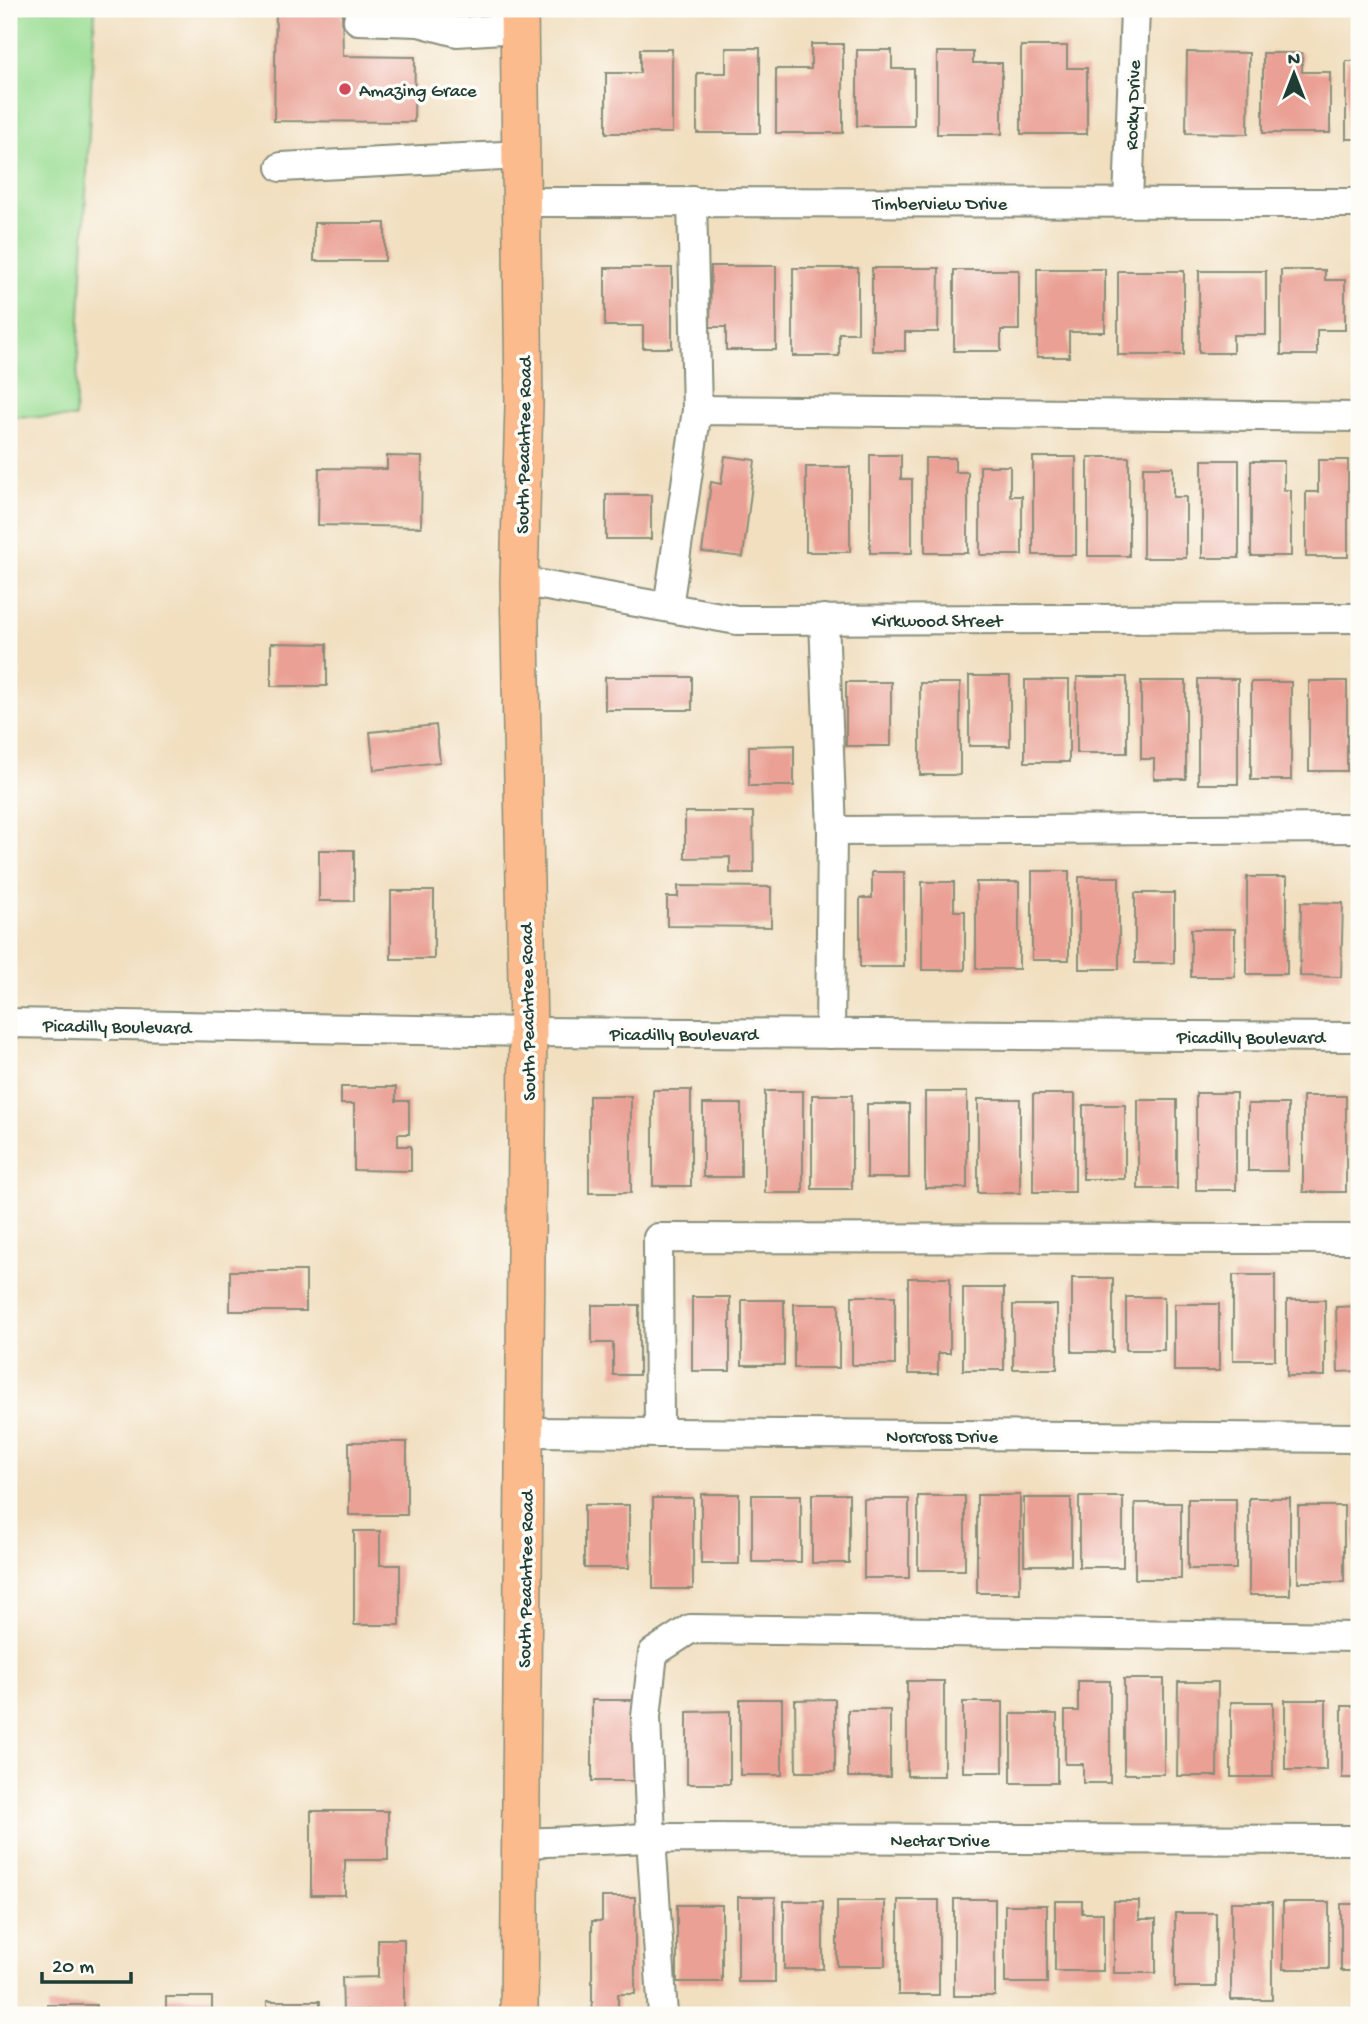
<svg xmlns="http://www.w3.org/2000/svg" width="1368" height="2024" font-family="'Gochi Hand',sans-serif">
<rect width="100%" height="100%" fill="#fdfcf7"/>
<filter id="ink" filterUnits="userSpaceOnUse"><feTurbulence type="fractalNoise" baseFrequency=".0143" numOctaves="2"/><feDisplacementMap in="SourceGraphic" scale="14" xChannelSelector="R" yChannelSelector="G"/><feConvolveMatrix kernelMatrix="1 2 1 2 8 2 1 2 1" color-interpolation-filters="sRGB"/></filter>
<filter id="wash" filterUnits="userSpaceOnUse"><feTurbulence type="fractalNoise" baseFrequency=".00686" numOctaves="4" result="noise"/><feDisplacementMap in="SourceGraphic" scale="28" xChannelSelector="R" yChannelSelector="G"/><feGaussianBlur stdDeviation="1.57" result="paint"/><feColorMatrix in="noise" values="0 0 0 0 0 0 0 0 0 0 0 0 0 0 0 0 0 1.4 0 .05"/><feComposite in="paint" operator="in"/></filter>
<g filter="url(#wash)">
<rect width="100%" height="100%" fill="#f1dfc0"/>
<path fill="#9cde95" stroke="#5e8e64" stroke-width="2" d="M 9,9 L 95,9 L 75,418 L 9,416 Z"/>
<g id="blocks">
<g fill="#eaa094">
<path d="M 276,9 L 342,9 L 343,56 L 415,57 L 414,122 L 274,121 Z"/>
<path d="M 811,44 L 843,44 L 843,133 L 776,133 L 776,69 L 811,69 Z"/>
<path d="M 1021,46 L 1067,46 L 1067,68 L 1087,68 L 1087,134 L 1021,134 Z"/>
<path d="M 726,48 L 760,48 L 760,133 L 697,133 L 697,73 L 726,73 Z"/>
<path d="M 640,49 L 672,49 L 672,133 L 606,133 L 606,73 L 640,73 Z"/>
<path d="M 857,50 L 892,50 L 892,69 L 914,69 L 914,126 L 857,126 Z"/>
<path d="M 937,52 L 973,52 L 973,63 L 1002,63 L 1002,134 L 937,134 Z"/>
<path d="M 1187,52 L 1249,53 L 1248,134 L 1186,133 Z"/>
<path d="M 1263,53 L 1302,53 L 1302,72 L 1330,72 L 1330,133 L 1263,133 Z"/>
<rect x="1346" y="61" width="13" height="78"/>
<rect x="314" y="223" width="71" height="38"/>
<path d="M 711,266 L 776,266 L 776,350 L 726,350 L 726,327 L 710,327 Z"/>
<path d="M 605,268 L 672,268 L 672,348 L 643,348 L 643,326 L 605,326 Z"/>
<path d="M 793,268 L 858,268 L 858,333 L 839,333 L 839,356 L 793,356 Z"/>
<path d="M 872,268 L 939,268 L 938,332 L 905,332 L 905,351 L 872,351 Z"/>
<path d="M 1037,269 L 1105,269 L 1105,332 L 1069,332 L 1069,357 L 1037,357 Z"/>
<path d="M 954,270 L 1019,270 L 1019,330 L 1001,330 L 1001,351 L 954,351 Z"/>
<path d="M 1281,270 L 1325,270 L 1325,280 L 1345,280 L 1345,330 L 1317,330 L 1317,355 L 1281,355 Z"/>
<rect x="1118" y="271" width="66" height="84"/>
<path d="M 1199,271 L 1266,271 L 1266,335 L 1233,335 L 1233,353 L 1199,353 Z"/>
<path d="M 870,455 L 901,455 L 901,479 L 912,479 L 912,553 L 870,553 Z"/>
<path d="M 387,456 L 422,457 L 421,527 L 318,525 L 319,468 L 387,469 Z"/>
<path d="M 725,456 L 755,460 L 743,557 L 702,552 L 711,482 L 721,484 Z"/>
<rect x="1033" y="457" width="43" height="98"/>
<rect x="1088" y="457" width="41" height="99"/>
<path d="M 925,458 L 955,458 L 955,472 L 968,472 L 968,553 L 925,553 Z"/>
<rect x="1202" y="460" width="37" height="98"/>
<path d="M 1318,460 L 1348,460 L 1348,557 L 1306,557 L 1306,492 L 1318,492 Z"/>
<path d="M 1251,461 L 1284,461 L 1284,490 L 1291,490 L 1291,556 L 1251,556 Z"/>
<path d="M 980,466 L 1010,466 L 1010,496 L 1022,496 L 1022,555 L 980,555 Z"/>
<rect x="806" y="467" width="44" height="85"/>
<path d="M 1143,467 L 1173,467 L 1173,497 L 1186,497 L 1186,558 L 1143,558 Z"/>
<rect x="606" y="495" width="45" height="44"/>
<path d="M 271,643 L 327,644 L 327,686 L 271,686 Z"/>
<rect x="969" y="676" width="41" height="70"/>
<rect x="605" y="677" width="87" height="33"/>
<rect x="1077" y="677" width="50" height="76"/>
<rect x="1198" y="679" width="40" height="105"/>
<rect x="1025" y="680" width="44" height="82"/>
<path d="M 1141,681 L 1186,681 L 1186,779 L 1154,779 L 1154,759 L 1141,759 Z"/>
<rect x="1309" y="681" width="38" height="90"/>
<rect x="846" y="682" width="45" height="64"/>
<rect x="1251" y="682" width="40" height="98"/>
<rect x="920" y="683" width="40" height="92"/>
<path d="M 436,725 L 440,762 L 374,770 L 370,732 Z"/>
<path d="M 794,745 L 794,786 L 749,786 L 749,746 Z"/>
<path d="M 685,812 L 753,812 L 754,873 L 730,873 L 730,857 L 685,858 Z"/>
<rect x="319" y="850" width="35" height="51"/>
<rect x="1032" y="871" width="37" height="89"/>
<path d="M 872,872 L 904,872 L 904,967 L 860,967 L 860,898 L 872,898 Z"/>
<rect x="1079" y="877" width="40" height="92"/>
<rect x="1247" y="877" width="40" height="97"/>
<path d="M 922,882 L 954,882 L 954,911 L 965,911 L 965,970 L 922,970 Z"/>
<rect x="976" y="882" width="43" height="87"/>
<path d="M 678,886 L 771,887 L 771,927 L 667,926 L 667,897 L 678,897 Z"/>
<rect x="391" y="891" width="43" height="68"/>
<rect x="1135" y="893" width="39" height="70"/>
<path d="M 1301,902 L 1343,903 L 1341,977 L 1300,976 Z"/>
<rect x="1191" y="929" width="44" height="48"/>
<path d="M 341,1087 L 396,1087 L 396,1101 L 409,1101 L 409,1134 L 398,1134 L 398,1146 L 411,1146 L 411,1171 L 354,1170 L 354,1104 L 341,1104 Z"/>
<rect x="653" y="1090" width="38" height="96"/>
<rect x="765" y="1091" width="38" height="102"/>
<rect x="925" y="1092" width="42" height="96"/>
<rect x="1196" y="1093" width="40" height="97"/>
<rect x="1033" y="1094" width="42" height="98"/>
<rect x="812" y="1095" width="40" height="94"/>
<rect x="589" y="1096" width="42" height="97"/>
<rect x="1303" y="1096" width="43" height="96"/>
<rect x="1356" y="1097" width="3" height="90"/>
<rect x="978" y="1099" width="42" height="94"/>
<rect x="1138" y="1100" width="39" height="89"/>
<rect x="703" y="1104" width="38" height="73"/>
<rect x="867" y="1104" width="42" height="74"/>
<rect x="1248" y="1104" width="40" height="67"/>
<rect x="1083" y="1105" width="42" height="74"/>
<rect x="230" y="1271" width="76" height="40"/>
<rect x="1233" y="1275" width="42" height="85"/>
<path d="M 908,1278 L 950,1278 L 950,1353 L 938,1353 L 938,1374 L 908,1374 Z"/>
<rect x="1072" y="1278" width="41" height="74"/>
<rect x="963" y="1288" width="41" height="82"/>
<rect x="852" y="1296" width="43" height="69"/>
<rect x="692" y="1297" width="38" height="74"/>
<rect x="1126" y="1297" width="38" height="53"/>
<rect x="742" y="1300" width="42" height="65"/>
<rect x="1287" y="1300" width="38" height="76"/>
<rect x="794" y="1304" width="45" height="64"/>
<rect x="1174" y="1304" width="45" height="67"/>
<path d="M 592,1305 L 639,1305 L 639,1375 L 613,1375 L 613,1343 L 592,1343 Z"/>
<rect x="1013" y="1305" width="44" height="64"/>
<path d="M 1359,1306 L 1359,1371 L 1338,1372 L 1336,1307 Z"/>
<rect x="349" y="1442" width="58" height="73"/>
<rect x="701" y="1494" width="38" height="70"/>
<rect x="812" y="1494" width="37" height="69"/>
<rect x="752" y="1495" width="49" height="67"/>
<rect x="977" y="1495" width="43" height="98"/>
<rect x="918" y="1496" width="47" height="74"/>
<rect x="1079" y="1497" width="44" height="70"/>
<rect x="653" y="1498" width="40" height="91"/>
<rect x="1024" y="1498" width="47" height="67"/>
<rect x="1249" y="1498" width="41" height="97"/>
<rect x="864" y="1499" width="45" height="79"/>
<rect x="1188" y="1499" width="48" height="70"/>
<rect x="1135" y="1503" width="46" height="76"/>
<rect x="1354" y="1504" width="5" height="63"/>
<rect x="584" y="1505" width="45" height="63"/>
<rect x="1298" y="1506" width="46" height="76"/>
<path d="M 354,1531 L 380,1531 L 380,1565 L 400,1565 L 400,1625 L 354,1625 Z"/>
<rect x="1124" y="1679" width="40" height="95"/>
<rect x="907" y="1681" width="37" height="95"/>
<path d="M 1078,1681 L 1110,1681 L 1110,1783 L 1083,1783 L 1083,1764 L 1065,1764 L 1065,1711 L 1078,1711 Z"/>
<path d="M 1178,1682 L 1218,1682 L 1217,1776 L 1177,1776 Z"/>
<rect x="740" y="1699" width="42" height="76"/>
<path d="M 835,1699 L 835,1772 L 796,1772 L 795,1700 Z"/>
<rect x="592" y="1700" width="44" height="81"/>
<rect x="1285" y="1700" width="41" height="70"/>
<rect x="963" y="1702" width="40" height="70"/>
<rect x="1231" y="1702" width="42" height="75"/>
<rect x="1342" y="1706" width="17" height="72"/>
<rect x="848" y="1710" width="42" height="67"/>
<path d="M 730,1711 L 730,1784 L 687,1784 L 687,1712 Z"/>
<rect x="1011" y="1714" width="46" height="69"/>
<path d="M 311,1811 L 388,1811 L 388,1860 L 345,1860 L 345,1895 L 311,1895 Z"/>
<path d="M 602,1897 L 635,1897 L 635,1994 L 618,1994 L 618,2015 L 592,2015 L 592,1921 L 602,1921 Z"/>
<rect x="738" y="1897" width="37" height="85"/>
<rect x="954" y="1899" width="41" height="97"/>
<rect x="898" y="1900" width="41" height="95"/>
<rect x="784" y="1901" width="39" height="68"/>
<rect x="837" y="1901" width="48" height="65"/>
<path d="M 1055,1901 L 1082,1901 L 1082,1913 L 1103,1913 L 1103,1971 L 1055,1971 Z"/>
<path d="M 1114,1901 L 1139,1901 L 1139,1919 L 1156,1919 L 1156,1973 L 1114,1973 Z"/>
<rect x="1231" y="1902" width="41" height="98"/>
<rect x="1283" y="1902" width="46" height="67"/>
<rect x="1341" y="1904" width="18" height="67"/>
<rect x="677" y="1905" width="45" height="77"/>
<rect x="1005" y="1905" width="42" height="78"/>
<rect x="1175" y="1913" width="41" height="74"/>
<path d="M 378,1939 L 404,1939 L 404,2010 L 343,2010 L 342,1978 L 378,1977 Z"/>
<rect x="166" y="1997" width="46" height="18"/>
<rect x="267" y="2001" width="53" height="14"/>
<rect x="48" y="2005" width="48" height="10"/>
</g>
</g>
</g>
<g filter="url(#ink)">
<use href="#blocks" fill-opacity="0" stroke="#888e7a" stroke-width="2"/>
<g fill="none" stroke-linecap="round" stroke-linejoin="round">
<g stroke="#888e7a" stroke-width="32">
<g id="minor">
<path d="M 358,20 L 419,22 L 457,32 L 518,28"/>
<path d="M 281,167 L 522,155"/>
<path d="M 692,201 L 697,410"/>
<path d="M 522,202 L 1359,203"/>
<path d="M 1128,202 L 1135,9"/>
<path d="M 519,581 L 737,620 L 1359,618"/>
<path d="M 668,607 L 697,410 L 1359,417"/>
<path d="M 824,619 L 832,831 L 830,1034"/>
<path d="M 832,831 L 1359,828"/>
<path d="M 9,1023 L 528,1032 L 1359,1037"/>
<path d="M 525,1432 L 1359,1438"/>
<path d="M 659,1433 L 658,1238 L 1359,1239"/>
<path d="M 521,1843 L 651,1838 L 1359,1840"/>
<path d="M 663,2015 L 651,1838 L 646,1717 L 653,1653 L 690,1629 L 1359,1637"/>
</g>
</g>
<g stroke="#888e7a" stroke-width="40">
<path id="major" d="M 519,9 L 524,404 L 519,581 L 528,1032 L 519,2015"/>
</g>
<use href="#minor" stroke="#fff" stroke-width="28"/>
<use href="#major" stroke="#fbbb8c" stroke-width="37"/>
</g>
</g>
<circle fill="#d1495b" stroke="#fdfcf7" stroke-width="2.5" cx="345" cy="89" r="7"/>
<g text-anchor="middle" stroke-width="7" stroke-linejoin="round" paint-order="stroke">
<g font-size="19" fill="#1f3d34" stroke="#fdfcf7" text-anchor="start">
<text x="359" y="96">Amazing Grace</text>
</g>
<g font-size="19" fill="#1f3d34" stroke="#fdfcf7">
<text transform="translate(1131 105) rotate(-88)" y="7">Rocky Drive</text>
<text x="940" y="209">Timberview Drive</text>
<text transform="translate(522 445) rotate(-89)" y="7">South Peachtree Road</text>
<text x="937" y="626">Kirkwood Street</text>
<text transform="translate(526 1012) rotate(-91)" y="7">South Peachtree Road</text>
<text transform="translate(117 1025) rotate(1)" y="7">Picadilly Boulevard</text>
<text x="684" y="1040">Picadilly Boulevard</text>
<text x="1251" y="1043">Picadilly Boulevard</text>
<text x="942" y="1442">Norcross Drive</text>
<text transform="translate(524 1579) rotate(-89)" y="7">South Peachtree Road</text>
<text x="940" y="1846">Nectar Drive</text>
</g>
</g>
<rect width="1368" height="2024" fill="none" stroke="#fdfcf7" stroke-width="35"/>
<g transform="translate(1294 74)" stroke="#fdfcf7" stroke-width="5" paint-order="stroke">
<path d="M0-5L12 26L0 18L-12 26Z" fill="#1f3d34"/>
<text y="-10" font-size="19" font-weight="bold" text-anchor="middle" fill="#1f3d34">N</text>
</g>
<path d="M42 1972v10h89v-10" fill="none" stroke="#1f3d34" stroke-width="3.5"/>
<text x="52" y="1972" font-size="21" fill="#1f3d34" stroke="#fdfcf7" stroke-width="5" paint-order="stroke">20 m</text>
</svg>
